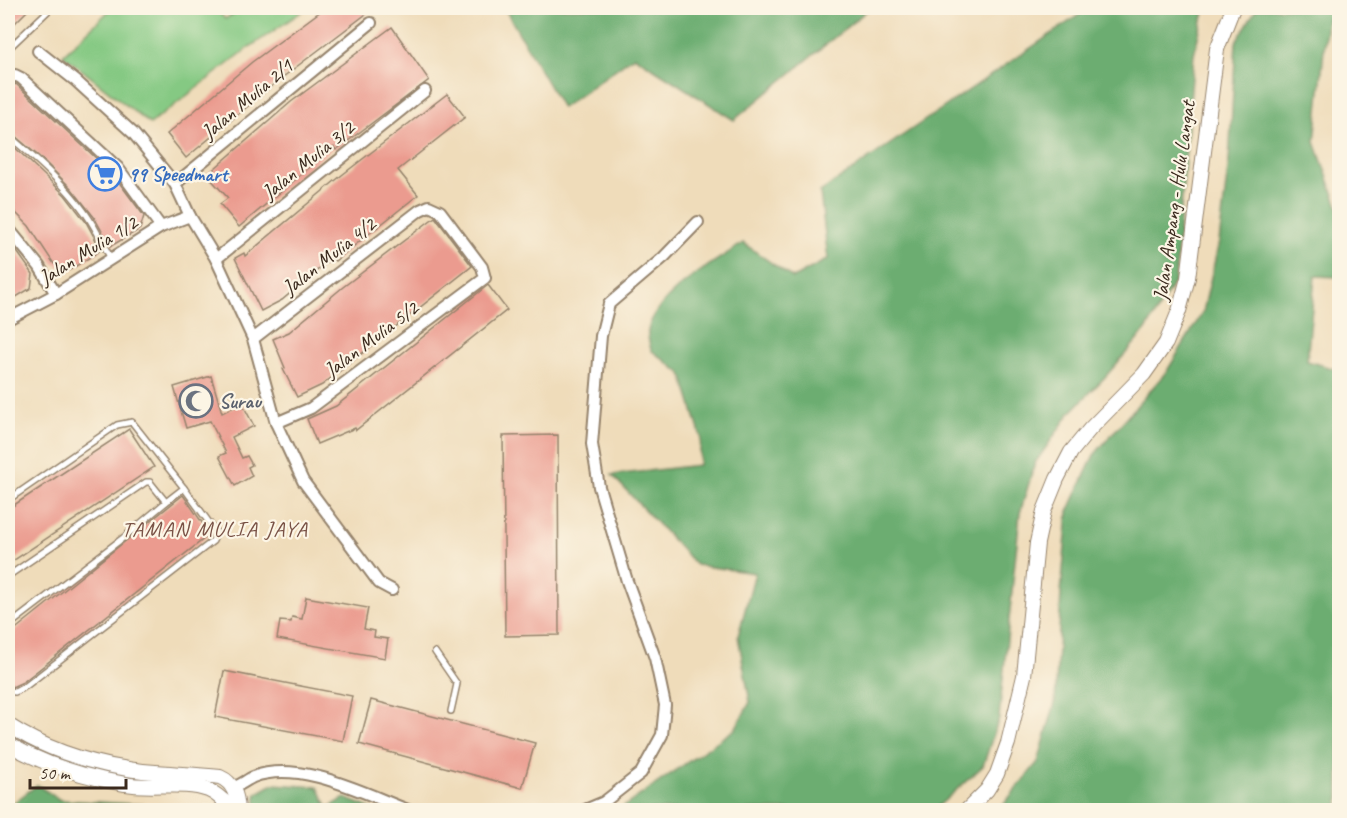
<svg xmlns="http://www.w3.org/2000/svg" width="1347" height="818" font-family="Caveat,sans-serif">
<rect width="100%" height="100%" fill="#fcf5e5"/>
<filter id="ink" filterUnits="userSpaceOnUse"><feTurbulence type="fractalNoise" baseFrequency=".0167" numOctaves="2"/><feDisplacementMap in="SourceGraphic" scale="12" xChannelSelector="R" yChannelSelector="G"/><feConvolveMatrix kernelMatrix="1 2 1 2 8 2 1 2 1" color-interpolation-filters="sRGB"/></filter>
<filter id="wash" filterUnits="userSpaceOnUse"><feTurbulence type="fractalNoise" baseFrequency=".008" numOctaves="4" result="noise"/><feDisplacementMap in="SourceGraphic" scale="24" xChannelSelector="R" yChannelSelector="G"/><feGaussianBlur stdDeviation="1.35" result="paint"/><feColorMatrix in="noise" values="0 0 0 0 0 0 0 0 0 0 0 0 0 0 0 0 0 1.4 0 .05"/><feComposite in="paint" operator="in"/></filter>
<g filter="url(#wash)">
<rect width="100%" height="100%" fill="#efdcba"/>
<path fill="#85c983" stroke="#607a50" stroke-width="1.5" d="M 112,8 L 216,8 L 225,19 L 243,8 L 307,8 L 247,49 L 150,124 L 63,55 Z"/>
<g fill="#6cad71" stroke="#546c48" stroke-width="1.5">
<path d="M 500,8 L 870,8 L 734,120 L 634,56 L 562,108 L 506,11 Z"/>
<path d="M 1089,8 L 1205,8 L 1194,54 L 1175,281 L 1146,330 L 1106,376 L 1070,413 L 1035,463 L 1020,513 L 999,718 L 983,766 L 934,810 L 619,810 L 735,729 L 750,702 L 738,636 L 755,573 L 696,565 L 612,475 L 699,465 L 701,437 L 682,374 L 651,350 C 650,344 647,337 648,331 C 655,294 714,263 743,243 L 793,278 L 828,259 L 820,192 Z"/>
<path d="M 1257,8 L 1339,8 L 1339,20 L 1327,19 L 1315,142 L 1339,209 L 1339,277 L 1315,276 L 1307,361 L 1339,370 L 1339,810 L 999,810 L 1038,762 L 1055,703 L 1061,593 L 1068,512 L 1094,455 L 1167,371 L 1203,312 L 1219,242 L 1229,160 L 1236,42 Z"/>
<path d="M 273,784 L 318,787 L 328,808 L 345,798 L 374,810 L 256,810 L 256,794 Z"/>
<path d="M 37,785 L 60,800 L 205,808 L 208,810 L 8,810 L 8,807 Z"/>
</g>
<g id="blocks">
<g fill="#eb9b8f">
<path d="M 8,8 L 30,8 L 8,30 Z"/>
<path d="M 325,8 L 374,8 L 279,80 L 186,158 L 167,134 L 252,62 Z"/>
<path d="M 392,27 L 429,80 L 336,150 L 334,147 L 239,227 L 220,204 L 228,198 L 207,175 L 291,102 Z"/>
<path d="M 16,84 L 112,173 L 144,216 L 140,229 L 111,246 L 109,244 L 94,217 L 72,189 L 42,159 L 8,130 L 8,88 Z"/>
<path d="M 447,94 L 465,117 L 398,170 L 418,195 L 335,261 L 332,258 L 282,300 L 261,311 L 235,258 L 244,253 L 245,256 L 342,175 Z"/>
<path d="M 8,141 L 65,195 L 86,222 L 101,250 L 70,270 L 54,264 L 29,226 L 8,205 Z"/>
<path d="M 435,217 L 472,266 L 322,385 L 297,397 L 283,369 L 285,368 L 273,339 L 289,332 L 343,287 Z"/>
<path d="M 8,239 L 33,274 L 31,288 L 8,302 Z"/>
<path d="M 488,285 L 507,310 L 356,430 L 355,428 L 317,444 L 307,419 L 336,406 Z"/>
<path d="M 211,376 L 222,413 L 242,403 L 254,426 L 232,437 L 242,458 L 247,456 L 252,465 L 248,467 L 252,476 L 235,486 L 219,456 L 226,453 L 210,421 L 186,428 L 174,387 Z"/>
<path d="M 129,429 L 154,467 L 8,564 L 8,509 Z"/>
<path d="M 558,435 L 559,635 L 505,636 L 503,436 Z"/>
<path d="M 183,495 L 210,534 L 23,682 L 12,687 L 8,681 L 8,635 Z"/>
<path d="M 306,597 L 368,608 L 364,629 L 375,631 L 374,637 L 388,639 L 385,658 L 277,639 L 280,621 L 291,622 L 292,617 L 302,619 Z"/>
<path d="M 224,671 L 352,696 L 343,741 L 215,717 Z"/>
<path d="M 371,700 L 535,743 L 522,788 L 359,744 Z"/>
</g>
</g>
</g>
<g filter="url(#ink)">
<use href="#blocks" fill-opacity="0" stroke="#95836c" stroke-width="1.5"/>
<g fill="none" stroke-linecap="round" stroke-linejoin="round">
<g stroke="#95836c" stroke-width="8">
<g id="service">
<path d="M 8,49 L 51,8"/>
<path d="M 8,135 C 36,159 64,183 86,214 C 96,228 103,244 111,259"/>
<path d="M 8,500 L 117,425 L 132,422 L 184,488 L 166,502"/>
<path d="M 8,576 L 146,482 L 150,482 L 166,502 L 123,538 L 8,626"/>
<path d="M 435,652 L 457,684 L 451,711"/>
<path d="M 8,691 L 15,692 L 26,686 L 213,541 L 216,532 L 184,488"/>
</g>
</g>
<g stroke="#95836c" stroke-width="14">
<g id="minor">
<path d="M 371,23 L 175,184 L 190,216 L 216,259 L 253,339 L 276,423 L 303,481 L 379,583 L 392,590"/>
<path d="M 38,51 L 76,81 L 133,133 L 175,184"/>
<path d="M 8,80 L 15,75 L 21,78 L 118,168 L 161,227"/>
<path d="M 8,228 L 39,266 L 56,294"/>
<path d="M 216,259 L 425,91"/>
<path d="M 8,319 L 56,294 L 161,227 L 190,216"/>
<path d="M 253,339 L 420,210 L 429,206 L 440,211 L 482,267 L 485,278 L 477,284 L 311,408 L 276,423"/>
<path d="M 233,788 C 240,785 247,780 253,777 C 300,759 365,794 408,810"/>
<path d="M 585,810 L 604,802 L 641,773 L 662,735 L 665,705 L 655,658 L 627,581 L 599,487 L 592,444 L 601,336 L 609,304 L 664,257 L 698,222"/>
</g>
</g>
<g stroke="#95836c" stroke-width="16">
<g id="tertiary">
<path d="M 8,725 C 45,749 85,762 128,769 C 158,774 189,773 220,777 C 234,783 237,796 238,810"/>
<path d="M 8,744 C 43,764 85,777 125,784 C 150,789 184,781 208,790 C 218,794 226,803 233,810"/>
<path d="M 967,810 L 987,790 L 997,774 L 1008,743 L 1024,676 L 1037,543 L 1044,511 L 1057,479 L 1071,452 L 1090,429 L 1144,374 L 1166,343 L 1179,311 L 1188,278 L 1217,49 L 1233,8"/>
</g>
</g>
<path stroke="#95836c" stroke-width="2" stroke-dasharray="1.5 4.5" stroke-linecap="butt" d="M 8,768 L 14,761"/>
<use href="#service" stroke="#fff" stroke-width="5"/>
<use href="#minor" stroke="#fff" stroke-width="10"/>
<use href="#tertiary" stroke="#fff" stroke-width="14"/>
</g>
</g>
<defs>
<g id="supermarket-ring" transform="scale(1.725)"><circle r="9.5" fill="#fcf5e5" stroke="#3f7fe0" stroke-width="1.5"/><path d="M-6-5.5h2.5l.6 2H6L4.5 2H-2.5L-4.4-4H-6ZM-1.5 3.2a1.3 1.3 0 1 0 .1 0ZM3 3.2a1.3 1.3 0 1 0 .1 0Z" fill="#3f7fe0"/></g>
<g id="mosque-ring" transform="scale(1.725)"><circle r="9.5" fill="#fcf5e5" stroke="#6b7280" stroke-width="1.5"/><path d="M3.5-4.9A6 6 0 1 0 3.5 4.9A5 5 0 1 1 3.5-4.9Z" fill="#6b7280"/></g>
</defs>
<g fill-rule="evenodd">
<use href="#supermarket-ring" x="105" y="174"/>
<use href="#mosque-ring" x="196" y="401"/>
</g>
<g text-anchor="middle" stroke-width="4.5" stroke-linejoin="round" paint-order="stroke">
<g font-size="21" fill="#3b2a1e" stroke="#fcf5e5">
<text transform="translate(247 99) rotate(-40)" y="7">Jalan Mulia 2/1</text>
<text transform="translate(308 160) rotate(-39)" y="7">Jalan Mulia 3/2</text>
<text transform="translate(1174 201) rotate(-82)" y="7">Jalan Ampang - Hulu Langat</text>
<text transform="translate(88 250) rotate(-32)" y="7">Jalan Mulia 1/2</text>
<text transform="translate(329 256) rotate(-38)" y="7">Jalan Mulia 4/2</text>
<text transform="translate(371 339) rotate(-37)" y="7">Jalan Mulia 5/2</text>
</g>
<g font-size="21" font-weight="bold" fill="#366cbe" stroke="#fcf5e5" text-anchor="start">
<text x="128" y="181">99 Speedmart</text>
</g>
<g font-size="21" font-weight="bold" fill="#5b616d" stroke="#fcf5e5" text-anchor="start">
<text x="219" y="408">Surau</text>
</g>
<g font-size="22" letter-spacing="1.5" fill="#795246" stroke="#fcf5e5">
<text x="215" y="536">TAMAN MULIA JAYA</text>
</g>
</g>
<rect width="1347" height="818" fill="none" stroke="#fcf5e5" stroke-width="30"/>
<path d="M30 779v9h96v-9" fill="none" stroke="#3b2a1e" stroke-width="3"/>
<text x="39" y="779" font-size="18" fill="#3b2a1e" stroke="#fcf5e5" stroke-width="4.5" paint-order="stroke">50 m</text>
</svg>
